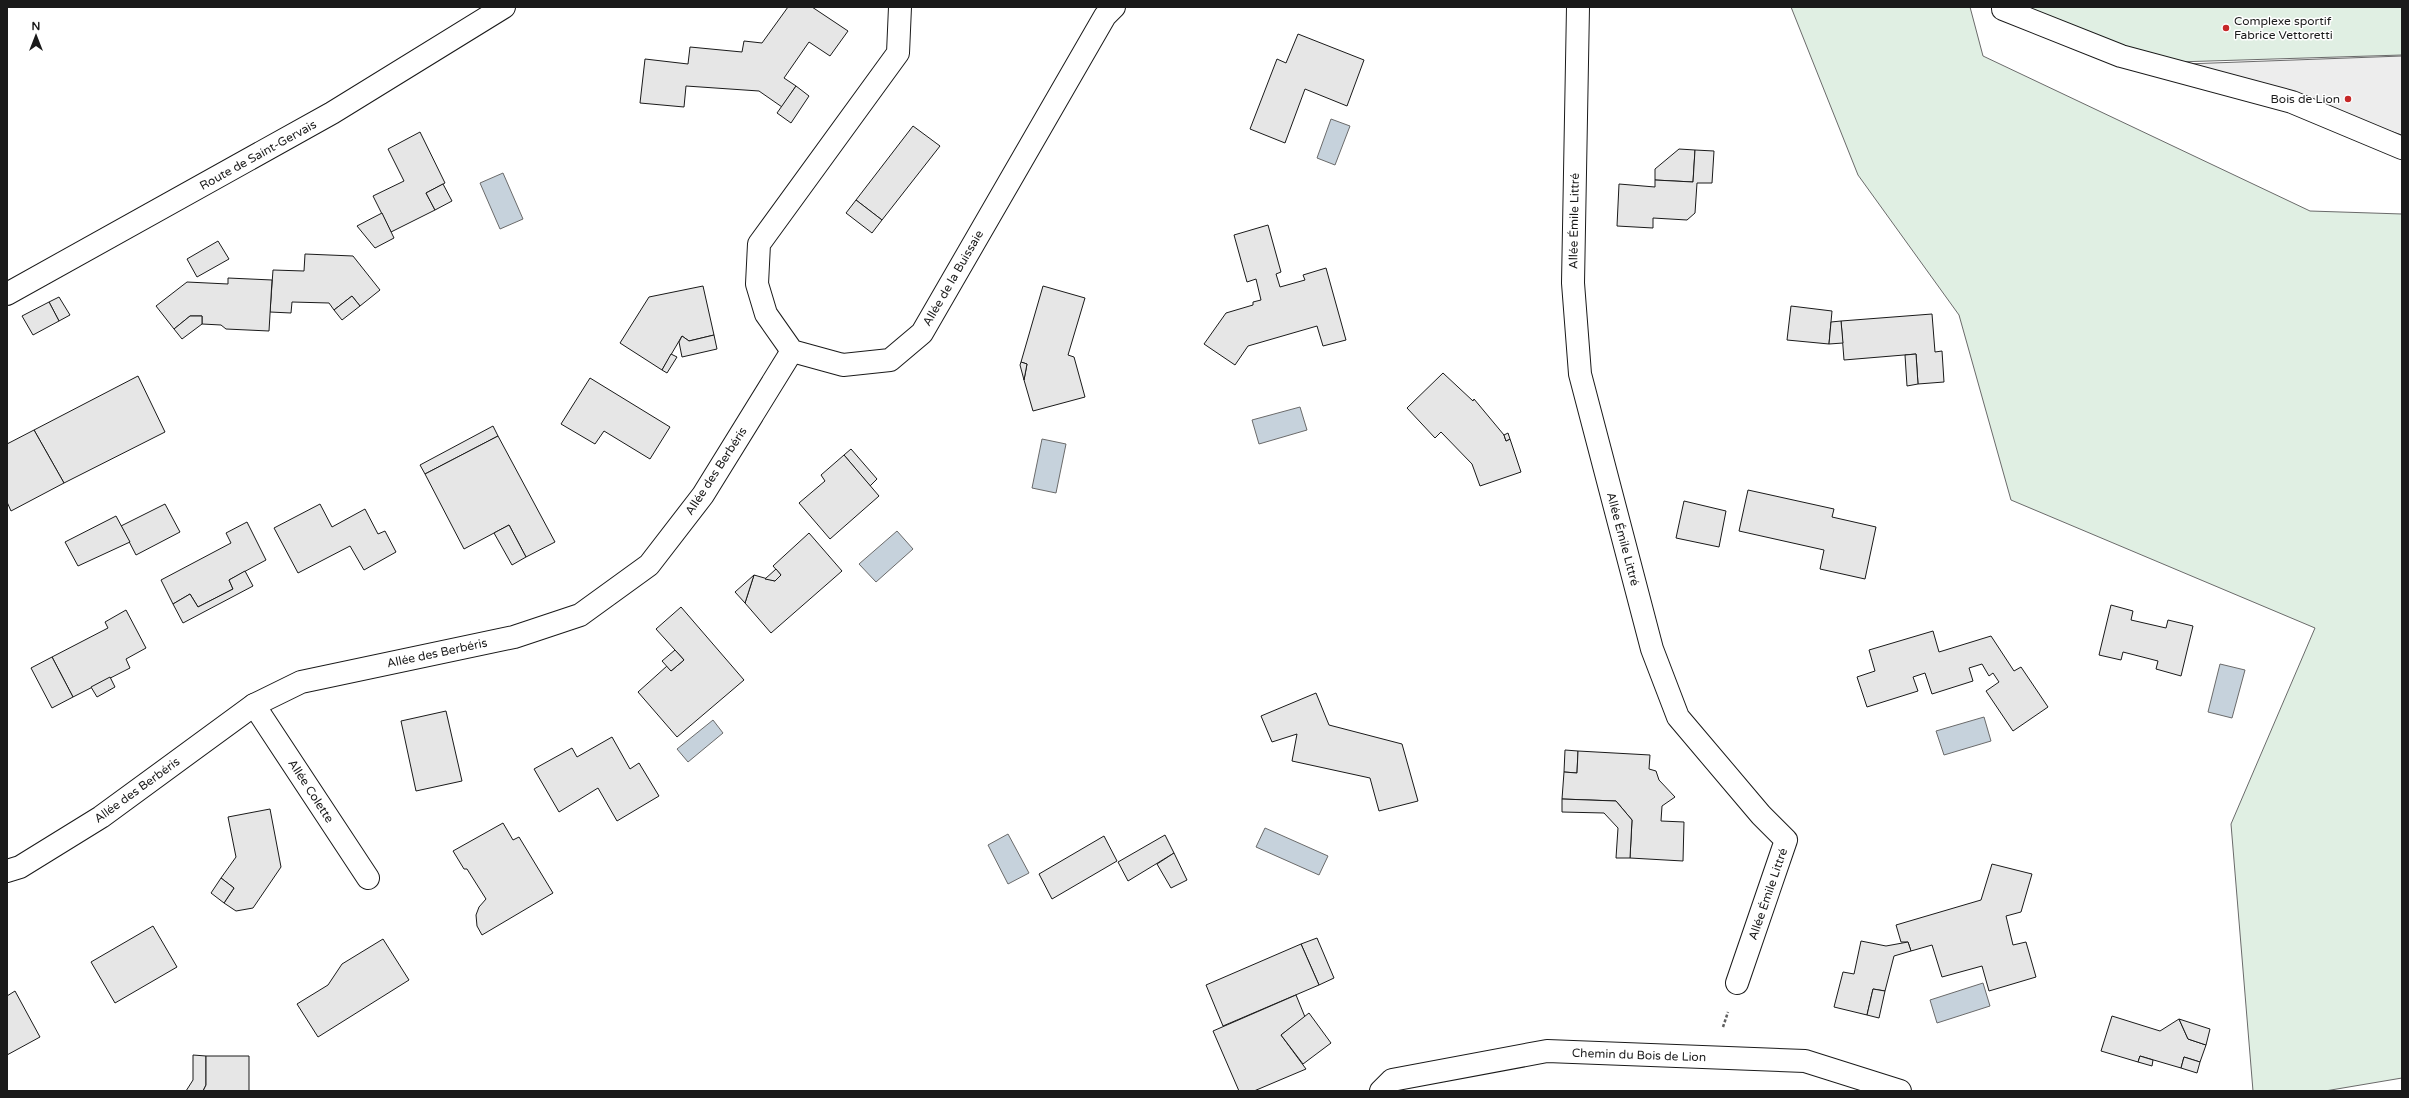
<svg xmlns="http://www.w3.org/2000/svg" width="2409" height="1098" font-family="'Varela Round',sans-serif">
<rect width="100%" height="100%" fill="#fff"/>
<g fill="#e0efe3" stroke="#6a6a6a">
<path d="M 1791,7 L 1970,7 L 1983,56 L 2310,211 L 2402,214 L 2402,1078 L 2325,1091 L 2253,1091 L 2231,824 L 2315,628 L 2011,500 L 1959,315 L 1858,175 Z"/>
<path d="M 2023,7 L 2402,7 L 2402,55 L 2145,63 Z"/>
</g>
<path fill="#ededed" stroke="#6a6a6a" d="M 2402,56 L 2402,135 L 2186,64 Z"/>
<g fill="#c6d2dc" stroke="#6a6a6a">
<path d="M 1331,119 L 1350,126 L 1335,165 L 1317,158 Z"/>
<path d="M 503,173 L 523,219 L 500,229 L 480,183 Z"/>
<path d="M 1300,407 L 1307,430 L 1259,444 L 1252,420 Z"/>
<path d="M 1042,439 L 1066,444 L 1056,493 L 1032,488 Z"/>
<path d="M 897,531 L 913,549 L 876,582 L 859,564 Z"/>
<path d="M 2220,664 L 2245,670 L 2232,718 L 2208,712 Z"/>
<path d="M 1984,717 L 1991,741 L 1944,755 L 1936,731 Z"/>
<path d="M 713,720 L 723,733 L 688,762 L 677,749 Z"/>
<path d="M 1265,828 L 1328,856 L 1319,875 L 1256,847 Z"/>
<path d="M 1008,834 L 1029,873 L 1008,884 L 988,845 Z"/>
<path d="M 1983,983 L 1990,1006 L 1937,1023 L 1930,1000 Z"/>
</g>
<g fill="#e6e6e6" stroke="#1a1a1a">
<path d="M 788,7 L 812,7 L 848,31 L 830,56 L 809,42 L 784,78 L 796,86 L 782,107 L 759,91 L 686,86 L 684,107 L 640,103 L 645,59 L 688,64 L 690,47 L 742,52 L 744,41 L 762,43 Z"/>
<path d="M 1298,34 L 1364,60 L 1347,106 L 1305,89 L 1285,143 L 1250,129 L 1277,59 L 1286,63 Z"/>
<path d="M 796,86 L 809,96 L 791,123 L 777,113 Z"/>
<path d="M 913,126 L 940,146 L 882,220 L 856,200 Z"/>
<path d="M 420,132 L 445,183 L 426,193 L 435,210 L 391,232 L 373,196 L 404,181 L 388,149 Z"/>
<path d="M 1679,149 L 1695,150 L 1693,182 L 1655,180 L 1655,169 Z"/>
<path d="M 1695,150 L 1714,151 L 1712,183 L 1697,183 L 1695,213 L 1687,220 L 1653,218 L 1653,228 L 1617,226 L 1619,184 L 1655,187 L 1655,180 L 1693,182 Z"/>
<path d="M 443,184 L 452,201 L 435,210 L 426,193 Z"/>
<path d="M 856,200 L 882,220 L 872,233 L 846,213 Z"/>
<path d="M 382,213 L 394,238 L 375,248 L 357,226 Z"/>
<path d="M 1268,225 L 1281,272 L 1276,274 L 1280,287 L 1305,280 L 1303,275 L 1326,268 L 1346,340 L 1323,346 L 1317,326 L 1248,346 L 1235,365 L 1204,344 L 1226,313 L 1253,305 L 1253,302 L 1261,300 L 1256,279 L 1247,282 L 1234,235 Z"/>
<path d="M 218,241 L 229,259 L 197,277 L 187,259 Z"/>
<path d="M 305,254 L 353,256 L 380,290 L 360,306 L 352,296 L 334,310 L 329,303 L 292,302 L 291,313 L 270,312 L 273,270 L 304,271 Z"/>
<path d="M 228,278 L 272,280 L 269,331 L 226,329 L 221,325 L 202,324 L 202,316 L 190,316 L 174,329 L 156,306 L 187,282 L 228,284 Z"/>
<path d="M 703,286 L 714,335 L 689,341 L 682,336 L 662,370 L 620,343 L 649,297 Z"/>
<path d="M 1043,286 L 1085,298 L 1068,355 L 1074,357 L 1085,397 L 1033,411 L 1024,380 L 1027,364 L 1021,362 Z"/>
<path d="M 352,296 L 360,306 L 342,320 L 334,310 Z"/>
<path d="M 59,297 L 70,315 L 59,321 L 49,302 Z"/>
<path d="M 49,302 L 59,321 L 33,335 L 22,316 Z"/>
<path d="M 1791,306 L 1832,311 L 1829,344 L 1787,340 Z"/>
<path d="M 1932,314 L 1935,352 L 1942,351 L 1944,382 L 1918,384 L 1916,354 L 1844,360 L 1841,321 Z"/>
<path d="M 190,316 L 202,316 L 202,324 L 182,339 L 174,329 Z"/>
<path d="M 1841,321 L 1843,343 L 1829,344 L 1831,322 Z"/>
<path d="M 714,335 L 717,349 L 682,357 L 679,342 L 682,336 L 689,341 Z"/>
<path d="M 671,354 L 677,357 L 667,373 L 662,370 Z"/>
<path d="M 1916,354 L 1918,384 L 1907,386 L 1905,355 Z"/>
<path d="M 1021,362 L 1027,364 L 1024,380 L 1020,365 Z"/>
<path d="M 1443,373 L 1473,401 L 1474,399 L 1504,435 L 1506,441 L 1510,439 L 1521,472 L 1480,486 L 1472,464 L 1441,432 L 1435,438 L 1407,408 Z"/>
<path d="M 138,376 L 165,432 L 64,483 L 34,430 Z"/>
<path d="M 590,378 L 670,427 L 650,459 L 604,431 L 595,444 L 561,424 Z"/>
<path d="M 493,426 L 498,436 L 425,474 L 420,465 Z"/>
<path d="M 34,430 L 64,483 L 11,511 L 7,502 L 7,444 Z"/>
<path d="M 1508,433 L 1510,439 L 1506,441 L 1504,435 Z"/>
<path d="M 498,436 L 555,542 L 526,557 L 509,525 L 464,549 L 425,474 Z"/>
<path d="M 851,449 L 877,479 L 870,486 L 844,455 Z"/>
<path d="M 844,455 L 879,496 L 830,539 L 799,503 L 825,481 L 821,475 Z"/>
<path d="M 1748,490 L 1834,509 L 1832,517 L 1876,527 L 1865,579 L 1820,569 L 1824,550 L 1739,531 Z"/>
<path d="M 1684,501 L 1726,511 L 1719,547 L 1676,538 Z"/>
<path d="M 165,504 L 180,532 L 136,555 L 121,526 Z"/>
<path d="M 320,504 L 332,527 L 365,509 L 378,534 L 385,531 L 396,552 L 364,570 L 350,546 L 298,573 L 274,528 Z"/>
<path d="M 116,516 L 130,542 L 78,566 L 65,542 Z"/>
<path d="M 247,522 L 266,560 L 229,580 L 233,589 L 198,607 L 190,594 L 173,604 L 161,580 L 231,543 L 226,533 Z"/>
<path d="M 509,525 L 526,557 L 512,565 L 494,533 Z"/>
<path d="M 809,533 L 842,571 L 771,633 L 745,603 L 754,575 L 775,581 L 781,575 L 773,566 Z"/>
<path d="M 776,569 L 781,575 L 775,581 L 765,579 Z"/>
<path d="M 245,571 L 253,586 L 183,623 L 173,604 L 190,594 L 198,607 L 233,589 L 229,580 Z"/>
<path d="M 754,575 L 745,603 L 735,592 Z"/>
<path d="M 2111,605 L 2133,611 L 2131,620 L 2166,628 L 2168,620 L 2193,626 L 2181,676 L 2156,669 L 2158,661 L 2123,652 L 2121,660 L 2099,655 Z"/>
<path d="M 681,607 L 744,680 L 677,737 L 638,692 L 667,666 L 671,671 L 684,660 L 656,629 Z"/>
<path d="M 126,610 L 146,648 L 126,659 L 130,668 L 73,697 L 52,657 L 108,628 L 105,622 Z"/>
<path d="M 1933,631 L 1939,652 L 1991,636 L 2014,671 L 2021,667 L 2048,707 L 2013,731 L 1986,691 L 1999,682 L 1993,673 L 1989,676 L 1982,664 L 1969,668 L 1973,681 L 1932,694 L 1925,673 L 1913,677 L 1918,691 L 1867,707 L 1857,677 L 1875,671 L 1869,650 Z"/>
<path d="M 675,650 L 684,660 L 671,671 L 662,661 Z"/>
<path d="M 52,657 L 73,697 L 52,708 L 31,668 Z"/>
<path d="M 110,677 L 115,687 L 97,697 L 91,687 Z"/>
<path d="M 1316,693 L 1329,725 L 1402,744 L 1418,801 L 1379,811 L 1370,778 L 1292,761 L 1297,734 L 1272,742 L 1261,716 Z"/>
<path d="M 446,711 L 462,781 L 416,791 L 401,721 Z"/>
<path d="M 612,737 L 630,769 L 639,763 L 659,796 L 617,821 L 598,788 L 559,812 L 534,769 L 572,748 L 577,757 Z"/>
<path d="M 1565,750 L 1578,751 L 1577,773 L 1564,772 Z"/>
<path d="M 1578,751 L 1650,755 L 1649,769 L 1656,771 L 1659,780 L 1675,797 L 1662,806 L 1661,821 L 1684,822 L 1683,861 L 1630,858 L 1632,820 L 1616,801 L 1562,799 L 1564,772 L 1577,773 Z"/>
<path d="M 1562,799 L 1616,801 L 1632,820 L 1630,858 L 1616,858 L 1618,828 L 1604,813 L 1562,812 Z"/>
<path d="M 270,809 L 281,867 L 253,908 L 236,911 L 224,903 L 234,888 L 221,878 L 236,857 L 228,817 Z"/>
<path d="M 503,823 L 513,840 L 519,837 L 553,893 L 482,935 L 477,926 L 476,915 L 479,907 L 486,899 L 467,869 L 464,869 L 453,851 Z"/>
<path d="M 1165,835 L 1174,853 L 1128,881 L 1118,862 Z"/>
<path d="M 1104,836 L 1117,861 L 1052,899 L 1039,874 Z"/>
<path d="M 1174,853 L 1187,880 L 1171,888 L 1157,864 Z"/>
<path d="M 1992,864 L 2032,874 L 2021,912 L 2006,916 L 2013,945 L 2026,942 L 2036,977 L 1989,991 L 1982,966 L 1942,977 L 1932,945 L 1911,951 L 1908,942 L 1901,942 L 1896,925 L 1981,900 Z"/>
<path d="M 221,878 L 234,888 L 224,903 L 211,893 Z"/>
<path d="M 153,926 L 177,967 L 115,1003 L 91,962 Z"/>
<path d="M 1317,938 L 1334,978 L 1319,985 L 1301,944 Z"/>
<path d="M 383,939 L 409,980 L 318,1037 L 297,1004 L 328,985 L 342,964 Z"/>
<path d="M 1861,941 L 1886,946 L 1908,942 L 1911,951 L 1894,956 L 1885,991 L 1873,989 L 1867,1015 L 1834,1007 L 1843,972 L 1854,974 Z"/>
<path d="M 1301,944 L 1319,985 L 1223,1026 L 1206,985 Z"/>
<path d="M 1873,989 L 1885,991 L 1879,1018 L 1867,1015 Z"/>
<path d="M 15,991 L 40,1037 L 7,1055 L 7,996 Z"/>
<path d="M 1296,995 L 1305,1017 L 1281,1035 L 1306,1069 L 1254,1091 L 1239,1091 L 1213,1031 Z"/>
<path d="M 1309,1013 L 1331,1043 L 1303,1064 L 1281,1035 Z"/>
<path d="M 2112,1016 L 2160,1031 L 2179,1019 L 2188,1039 L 2206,1045 L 2200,1062 L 2184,1057 L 2181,1068 L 2140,1056 L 2138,1062 L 2101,1051 Z"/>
<path d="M 2179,1019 L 2210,1029 L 2206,1045 L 2188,1039 Z"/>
<path d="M 193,1055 L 206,1056 L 206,1085 L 203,1091 L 186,1091 L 193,1080 Z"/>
<path d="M 206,1056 L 249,1056 L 249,1091 L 203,1091 L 206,1085 Z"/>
<path d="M 2140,1056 L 2153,1060 L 2152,1066 L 2138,1062 Z"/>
<path d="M 2184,1057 L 2200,1062 L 2197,1073 L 2181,1068 Z"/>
</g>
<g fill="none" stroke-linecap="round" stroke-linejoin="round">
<g stroke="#1a1a1a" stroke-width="24">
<g id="minor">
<path d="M 900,7 L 898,53 L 759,244 L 757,284 L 766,314 L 792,351 L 843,365 L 890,360 L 922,333 L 1105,16 L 1114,7"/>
<path d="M 1578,7 L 1573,283 L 1580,374 L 1652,649 L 1678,717 L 1761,815 L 1786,840 L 1737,983"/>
<path d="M 2003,7 L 2003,9 L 2121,56 L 2292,102 L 2402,148"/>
<path d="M 254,705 L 368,878"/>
<path d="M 7,871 L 20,867 L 101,817 L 254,705 L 301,682 L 514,637 L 580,615 L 649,565 L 703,495 L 792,351"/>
<path d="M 1381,1091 L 1392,1080 L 1547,1051 L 1805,1061 L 1900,1091"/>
</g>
</g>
<g stroke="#1a1a1a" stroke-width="24">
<path id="tertiary" d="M 7,294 L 332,113 L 504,7"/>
</g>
<path stroke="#5f5f5f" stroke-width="2.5" stroke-dasharray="3 2" stroke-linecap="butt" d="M 1723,1027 L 1728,1012"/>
<use href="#minor" stroke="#fff" stroke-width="22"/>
<use href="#tertiary" stroke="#fff" stroke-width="22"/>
</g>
<g fill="#c62828" stroke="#fff" stroke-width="1.5">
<circle cx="2226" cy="28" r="4"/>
<circle cx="2348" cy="99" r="4"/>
</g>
<g text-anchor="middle" stroke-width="3" stroke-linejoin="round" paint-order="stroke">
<g font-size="12" fill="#1a1a1a" stroke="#fff" text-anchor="start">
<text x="2234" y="25">Complexe sportif<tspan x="2234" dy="14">Fabrice Vettoretti</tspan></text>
<text x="2340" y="103" text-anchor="end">Bois de Lion</text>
</g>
<g font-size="12" fill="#1a1a1a" stroke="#fff">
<text transform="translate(258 155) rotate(-29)" y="4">Route de Saint-Gervais</text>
<text transform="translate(1574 221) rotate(-89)" y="4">Allée Émile Littré</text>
<text transform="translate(953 278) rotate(-60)" y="4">Allée de la Buissaie</text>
<text transform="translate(716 471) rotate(-57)" y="4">Allée des Berbéris</text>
<text transform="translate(1623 539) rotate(75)" y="4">Allée Émile Littré</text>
<text transform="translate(437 653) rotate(-12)" y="4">Allée des Berbéris</text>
<text transform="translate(137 790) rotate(-36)" y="4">Allée des Berbéris</text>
<text transform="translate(311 791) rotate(57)" y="4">Allée Colette</text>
<text transform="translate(1768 894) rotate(-71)" y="4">Allée Émile Littré</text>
<text transform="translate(1639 1055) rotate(2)" y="4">Chemin du Bois de Lion</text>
</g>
</g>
<rect width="2409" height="1098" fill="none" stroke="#1a1a1a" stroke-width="16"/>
<g transform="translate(36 36)" stroke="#ffffff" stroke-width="3" paint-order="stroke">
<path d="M0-3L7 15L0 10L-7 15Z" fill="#1a1a1a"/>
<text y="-6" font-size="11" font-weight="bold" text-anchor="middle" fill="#1a1a1a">N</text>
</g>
</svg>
